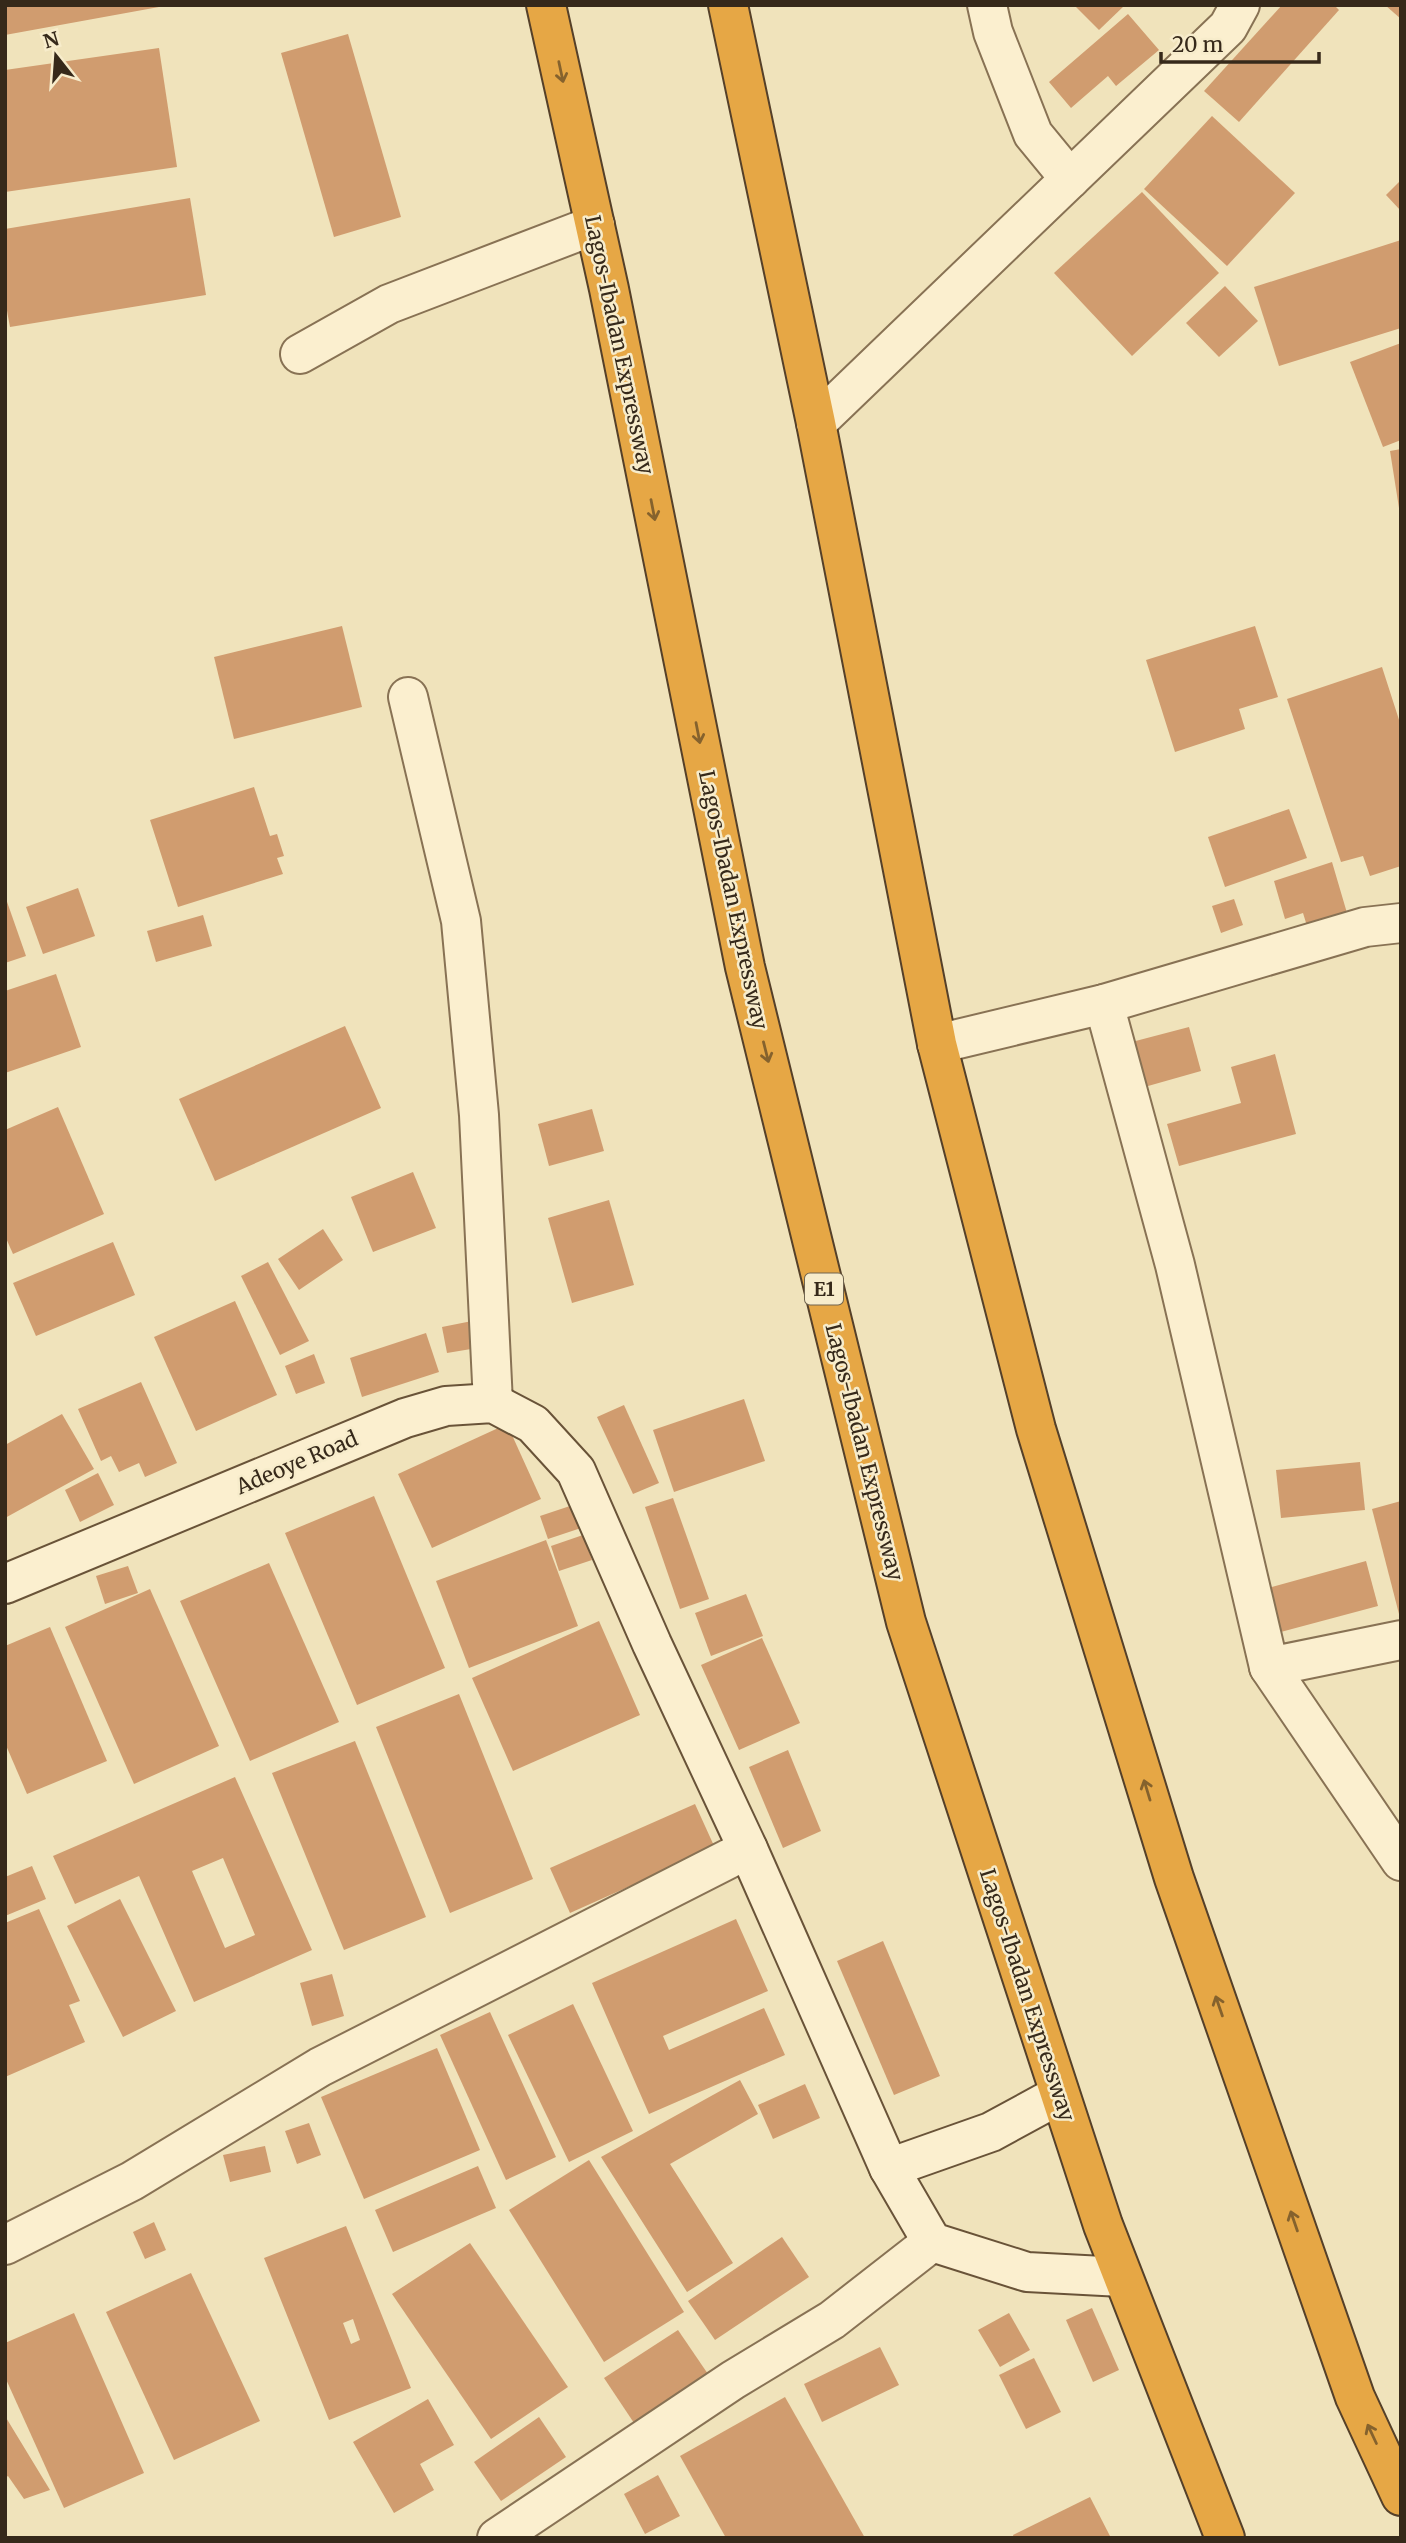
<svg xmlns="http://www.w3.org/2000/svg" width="1406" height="2543" font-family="Merriweather,serif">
<rect width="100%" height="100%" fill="#f0e3bb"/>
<g fill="#d09c6f" fill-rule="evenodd">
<path d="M 5,5 L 158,5 L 159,7 L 5,35 Z"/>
<path d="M 1074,5 L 1125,5 L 1099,30 Z"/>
<path d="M 1282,5 L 1334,5 L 1339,10 L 1239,122 L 1204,91 Z"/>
<path d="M 1385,5 L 1401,5 L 1401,19 Z"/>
<path d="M 1128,14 L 1159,50 L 1116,86 L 1108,76 L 1071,108 L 1049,82 Z"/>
<path d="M 348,34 L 401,217 L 334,237 L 281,53 Z"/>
<path d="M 159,48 L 177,167 L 5,192 L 5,70 Z"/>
<path d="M 1212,116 L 1295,193 L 1227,266 L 1144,189 Z"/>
<path d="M 1401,180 L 1401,211 L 1386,195 Z"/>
<path d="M 1142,192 L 1219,273 L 1132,356 L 1054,273 Z"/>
<path d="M 190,198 L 206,295 L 10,327 L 5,300 L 5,229 Z"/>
<path d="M 1401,240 L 1401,328 L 1279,366 L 1254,287 Z"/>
<path d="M 1225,286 L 1258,321 L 1219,357 L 1186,323 Z"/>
<path d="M 1401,343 L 1401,440 L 1383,447 L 1350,362 Z"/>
<path d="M 1401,449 L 1401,508 L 1399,508 L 1390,451 Z"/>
<path d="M 342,626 L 362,707 L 234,739 L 214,657 Z"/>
<path d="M 1255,626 L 1278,697 L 1239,709 L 1245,729 L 1175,752 L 1146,660 Z"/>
<path d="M 1382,667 L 1401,726 L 1401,866 L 1370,876 L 1363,856 L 1341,862 L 1287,699 Z"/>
<path d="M 254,787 L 270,836 L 277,834 L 284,856 L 277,858 L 283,874 L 178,907 L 150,820 Z"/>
<path d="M 1289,809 L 1307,858 L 1225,887 L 1208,837 Z"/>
<path d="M 1332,862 L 1347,913 L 1307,926 L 1303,913 L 1285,919 L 1274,881 Z"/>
<path d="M 78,888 L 95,936 L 43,954 L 26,907 Z"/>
<path d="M 5,896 L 26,956 L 5,963 Z"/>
<path d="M 1234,899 L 1243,925 L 1221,933 L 1212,906 Z"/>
<path d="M 203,915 L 212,946 L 156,962 L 147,931 Z"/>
<path d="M 56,974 L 81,1047 L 5,1073 L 5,991 Z"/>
<path d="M 345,1026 L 381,1108 L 215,1181 L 179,1099 Z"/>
<path d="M 1189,1027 L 1201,1071 L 1141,1088 L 1128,1043 Z"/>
<path d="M 1275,1054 L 1296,1134 L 1179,1166 L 1167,1124 L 1241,1103 L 1231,1067 Z"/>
<path d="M 58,1107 L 104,1214 L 13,1254 L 5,1236 L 5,1130 Z"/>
<path d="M 592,1109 L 604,1151 L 549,1166 L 538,1124 Z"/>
<path d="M 413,1172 L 436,1228 L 373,1252 L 351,1197 Z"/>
<path d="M 609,1200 L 634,1285 L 572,1303 L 548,1218 Z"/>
<path d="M 323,1229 L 343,1260 L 299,1290 L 278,1259 Z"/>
<path d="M 113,1242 L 135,1295 L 36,1336 L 13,1283 Z"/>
<path d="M 268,1262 L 309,1341 L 280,1355 L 241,1276 Z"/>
<path d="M 235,1301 L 277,1395 L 196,1431 L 154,1337 Z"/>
<path d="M 472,1321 L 477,1348 L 447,1353 L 442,1327 Z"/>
<path d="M 426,1333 L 439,1372 L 362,1397 L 350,1358 Z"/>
<path d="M 314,1354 L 325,1383 L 296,1394 L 285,1366 Z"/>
<path d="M 141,1382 L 177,1463 L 145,1477 L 139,1463 L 119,1472 L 111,1456 L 101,1461 L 78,1409 Z"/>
<path d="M 744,1399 L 765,1461 L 674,1492 L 653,1430 Z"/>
<path d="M 624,1405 L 659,1483 L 633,1494 L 597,1417 Z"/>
<path d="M 62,1414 L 94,1469 L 5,1518 L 5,1445 Z"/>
<path d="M 507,1424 L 541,1499 L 432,1548 L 398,1474 Z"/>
<path d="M 1360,1462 L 1365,1510 L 1281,1518 L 1276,1470 Z"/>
<path d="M 98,1473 L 114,1505 L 80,1522 L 65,1490 Z"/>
<path d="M 374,1496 L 445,1668 L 357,1705 L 285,1533 Z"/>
<path d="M 673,1498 L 709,1599 L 680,1609 L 645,1507 Z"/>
<path d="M 1401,1501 L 1401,1614 L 1399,1614 L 1372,1509 Z"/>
<path d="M 579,1503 L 587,1526 L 548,1539 L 540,1516 Z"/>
<path d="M 583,1535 L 592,1560 L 559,1571 L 551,1546 Z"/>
<path d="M 546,1540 L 578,1626 L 469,1668 L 436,1581 Z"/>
<path d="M 1366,1561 L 1378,1606 L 1277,1633 L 1265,1589 Z"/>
<path d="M 269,1563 L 339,1722 L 250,1761 L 180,1601 Z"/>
<path d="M 128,1566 L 138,1593 L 105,1604 L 96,1576 Z"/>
<path d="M 150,1589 L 219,1746 L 134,1784 L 65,1627 Z"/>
<path d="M 746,1594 L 763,1636 L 711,1656 L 695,1613 Z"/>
<path d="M 599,1621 L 640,1715 L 513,1771 L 472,1678 Z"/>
<path d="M 50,1627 L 107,1761 L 27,1794 L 5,1743 L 5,1646 Z"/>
<path d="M 762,1638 L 800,1723 L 739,1750 L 701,1665 Z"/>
<path d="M 459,1694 L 533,1879 L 450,1913 L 376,1727 Z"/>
<path d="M 355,1741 L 426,1917 L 344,1950 L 272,1773 Z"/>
<path d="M 788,1750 L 821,1831 L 783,1848 L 749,1767 Z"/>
<path d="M 235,1777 L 312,1950 L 194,2002 L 139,1876 L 75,1904 L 53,1856 ZM 223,1858 L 255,1935 L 225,1948 L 192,1871 Z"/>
<path d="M 695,1804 L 715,1848 L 570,1913 L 550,1868 Z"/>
<path d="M 32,1866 L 46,1899 L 5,1916 L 5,1877 Z"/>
<path d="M 120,1899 L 176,2011 L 123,2037 L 67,1926 Z"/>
<path d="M 39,1909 L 80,2001 L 69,2005 L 85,2042 L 5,2077 L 5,1923 Z"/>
<path d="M 736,1919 L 768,1991 L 663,2036 L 669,2050 L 764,2008 L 785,2055 L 649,2114 L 592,1983 Z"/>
<path d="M 883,1941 L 940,2076 L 894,2095 L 837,1961 Z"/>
<path d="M 332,1974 L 344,2016 L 312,2026 L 300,1983 Z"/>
<path d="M 573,2004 L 633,2131 L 569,2162 L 508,2035 Z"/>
<path d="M 490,2012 L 556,2157 L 506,2180 L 440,2035 Z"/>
<path d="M 437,2048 L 480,2150 L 364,2199 L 321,2097 Z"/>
<path d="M 740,2080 L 758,2114 L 670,2164 L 733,2263 L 687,2292 L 601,2157 Z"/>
<path d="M 805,2084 L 820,2118 L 773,2139 L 758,2105 Z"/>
<path d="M 309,2123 L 321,2155 L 297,2164 L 285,2131 Z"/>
<path d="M 265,2146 L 271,2172 L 230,2182 L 223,2155 Z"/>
<path d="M 589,2160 L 684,2312 L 604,2362 L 509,2210 Z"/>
<path d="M 478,2166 L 496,2208 L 393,2252 L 375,2210 Z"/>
<path d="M 154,2222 L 166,2250 L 145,2259 L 133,2232 Z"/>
<path d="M 346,2226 L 411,2388 L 329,2420 L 264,2258 ZM 353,2319 L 360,2340 L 351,2344 L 343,2323 Z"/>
<path d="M 782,2237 L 809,2277 L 715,2340 L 688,2301 Z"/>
<path d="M 470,2243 L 568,2387 L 491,2439 L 392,2294 Z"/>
<path d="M 191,2273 L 260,2421 L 174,2460 L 106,2312 Z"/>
<path d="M 1092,2308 L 1119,2370 L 1093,2382 L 1066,2320 Z"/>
<path d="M 74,2313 L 144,2473 L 64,2508 L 5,2377 L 5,2343 Z"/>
<path d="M 1009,2313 L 1030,2350 L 1000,2367 L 978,2330 Z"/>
<path d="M 678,2330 L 710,2377 L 636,2426 L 604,2378 Z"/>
<path d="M 880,2347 L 899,2385 L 822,2422 L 804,2384 Z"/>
<path d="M 1034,2358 L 1061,2412 L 1026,2429 L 999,2375 Z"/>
<path d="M 785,2397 L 865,2538 L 726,2538 L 680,2456 Z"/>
<path d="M 428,2399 L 454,2445 L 420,2464 L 434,2490 L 394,2513 L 353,2442 Z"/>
<path d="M 5,2416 L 50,2490 L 24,2499 L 8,2476 L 5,2478 Z"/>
<path d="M 539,2417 L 566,2457 L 501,2501 L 474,2462 Z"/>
<path d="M 658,2475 L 680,2516 L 645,2534 L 624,2494 Z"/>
<path d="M 1090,2497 L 1111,2538 L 1014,2538 L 1013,2535 Z"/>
</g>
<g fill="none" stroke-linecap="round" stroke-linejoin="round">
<g stroke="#887254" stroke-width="42">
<g id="street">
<path d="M 987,5 L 993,32 L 1033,134 L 1070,179"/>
<path d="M 300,354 L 389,304 L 595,225"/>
<path d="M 816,423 L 1228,27 L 1240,5"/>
<path d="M 408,697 L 461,921 L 479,1115 L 493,1403"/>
<path d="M 1104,1004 L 1175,1265 L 1269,1667 L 1401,1861"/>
<path d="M 937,1044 L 1104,1004 L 1365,927 L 1401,923"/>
<path d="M 1269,1667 L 1401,1640"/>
<path d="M 5,2245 L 132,2181 L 320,2067 L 748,1849"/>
<path d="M 497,2538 L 733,2380 L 832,2320 L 932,2242"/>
</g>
</g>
<g stroke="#695338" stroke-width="42">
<g id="secondary">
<path d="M 5,1584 L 405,1418 L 446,1406 L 493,1403 L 533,1424 L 576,1471 L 652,1644 L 748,1849 L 889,2168 L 932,2242 L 1027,2272 L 1122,2277"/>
<path d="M 889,2168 L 991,2132 L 1059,2095"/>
</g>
</g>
<g stroke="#554029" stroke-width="42">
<g id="highway">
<path d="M 546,5 L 609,289 L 745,967 L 906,1622 L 1103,2225 L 1225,2538"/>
<path d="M 728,5 L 816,423 L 937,1044 L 1036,1429 L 1174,1878 L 1355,2397 L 1401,2496"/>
</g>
</g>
<use href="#street" stroke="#fbefcf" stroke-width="38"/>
<use href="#secondary" stroke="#fbefcf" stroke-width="38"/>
<use href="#highway" stroke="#e6a745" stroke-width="38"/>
</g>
<defs><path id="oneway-shaft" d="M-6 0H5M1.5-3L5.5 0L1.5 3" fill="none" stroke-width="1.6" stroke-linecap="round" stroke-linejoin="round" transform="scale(1.75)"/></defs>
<g stroke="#85622d">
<use href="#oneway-shaft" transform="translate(561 72) rotate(78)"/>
<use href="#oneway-shaft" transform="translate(653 510) rotate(79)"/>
<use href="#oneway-shaft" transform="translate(698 733) rotate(79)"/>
<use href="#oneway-shaft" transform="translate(766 1052) rotate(76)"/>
<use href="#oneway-shaft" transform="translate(1147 1790) rotate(-107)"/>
<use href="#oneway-shaft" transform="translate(1219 2006) rotate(-109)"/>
<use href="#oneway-shaft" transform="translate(1294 2221) rotate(-109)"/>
<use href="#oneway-shaft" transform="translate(1372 2434) rotate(-115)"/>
</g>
<g text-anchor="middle" stroke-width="5" stroke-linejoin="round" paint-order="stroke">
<rect fill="#f7eccb" stroke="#70644f" stroke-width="2" x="805" y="1273.5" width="38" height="31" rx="5"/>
<g font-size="19" font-weight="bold" fill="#36291a">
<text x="824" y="1296">E1</text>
</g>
<g font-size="21" fill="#36291a" stroke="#f7eccb">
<text transform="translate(619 345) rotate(78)" y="7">Lagos-Ibadan Expressway</text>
<text transform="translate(733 900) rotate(78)" y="7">Lagos-Ibadan Expressway</text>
<text transform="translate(864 1452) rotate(76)" y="7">Lagos-Ibadan Expressway</text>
<text transform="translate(297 1463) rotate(-23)" y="7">Adeoye Road</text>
<text transform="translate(1027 1995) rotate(72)" y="7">Lagos-Ibadan Expressway</text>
</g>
</g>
<rect width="1406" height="2543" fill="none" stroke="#36291a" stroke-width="14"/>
<g transform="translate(56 56) rotate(343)" stroke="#f7eccb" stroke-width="5" paint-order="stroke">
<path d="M0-5L12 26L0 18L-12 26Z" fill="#36291a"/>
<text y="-10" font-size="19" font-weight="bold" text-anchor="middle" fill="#36291a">N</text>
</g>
<path d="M1161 52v10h158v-10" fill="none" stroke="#36291a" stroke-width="3.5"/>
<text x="1172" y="52" font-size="21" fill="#36291a" stroke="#f7eccb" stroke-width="5" paint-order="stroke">20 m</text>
</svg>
